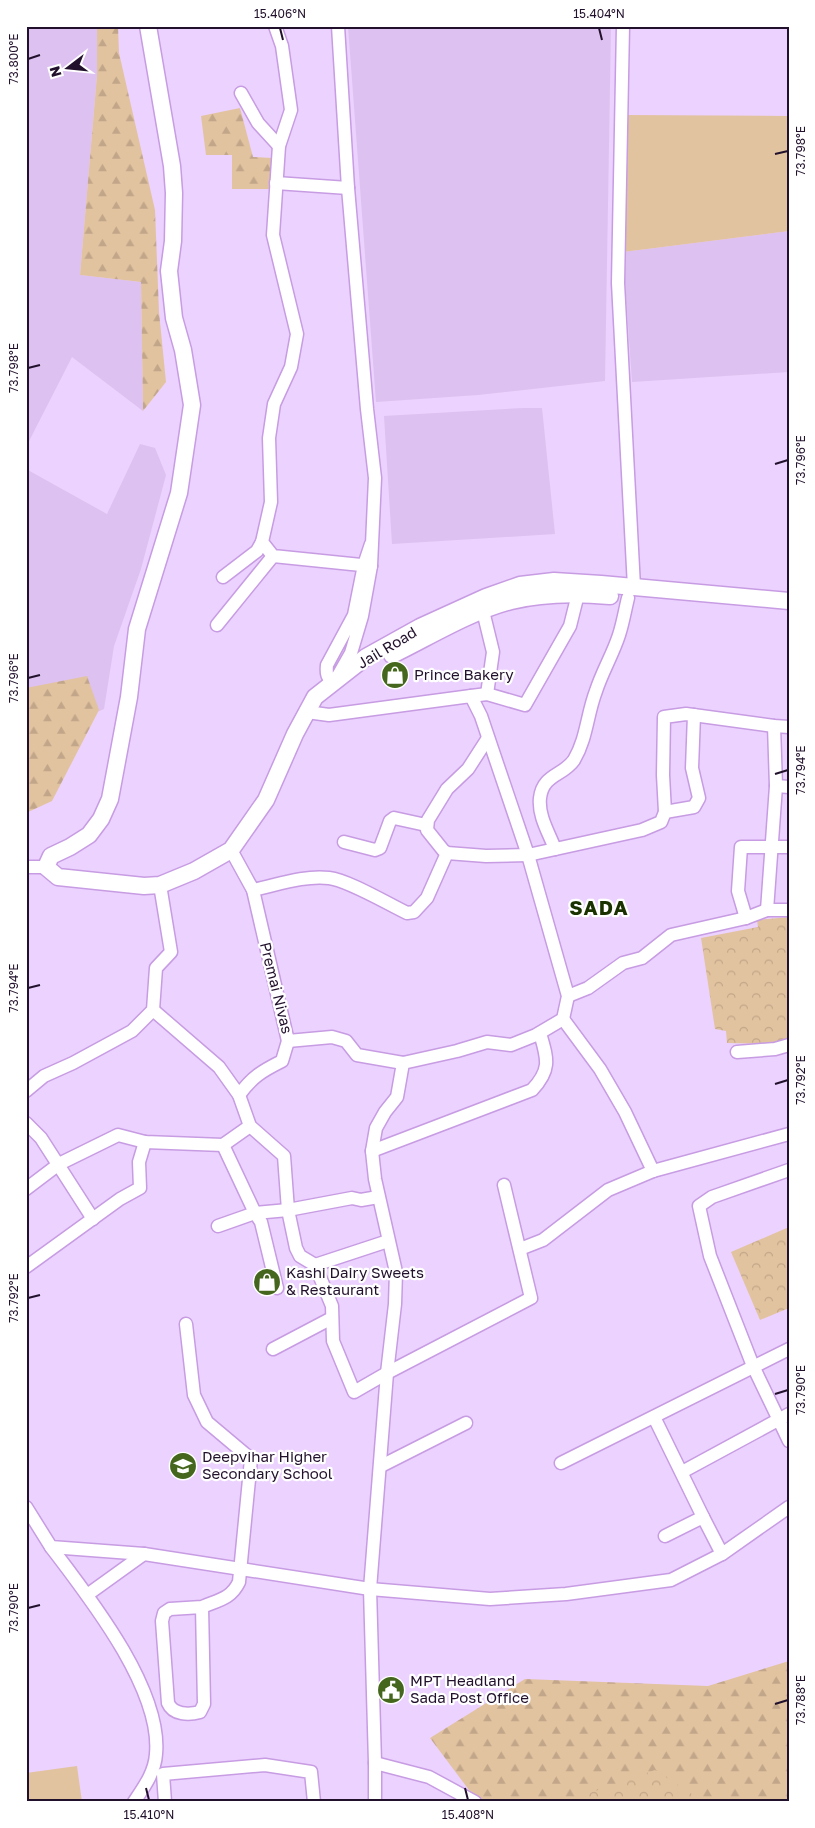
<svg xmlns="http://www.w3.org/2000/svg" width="815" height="1828" font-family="'Golos Text',sans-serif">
<defs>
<pattern id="forest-firs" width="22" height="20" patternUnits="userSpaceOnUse" patternTransform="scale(1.25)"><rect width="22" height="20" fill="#e2c39f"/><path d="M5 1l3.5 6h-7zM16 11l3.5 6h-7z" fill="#c2a689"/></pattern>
<pattern id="park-crowns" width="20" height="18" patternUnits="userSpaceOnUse" patternTransform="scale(1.25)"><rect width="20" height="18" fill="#e2c39f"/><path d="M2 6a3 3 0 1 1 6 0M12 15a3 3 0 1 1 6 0" fill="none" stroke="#c2a689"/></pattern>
</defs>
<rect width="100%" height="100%" fill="#ecd2fe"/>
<g fill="#ddc1f0">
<path d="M 26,26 L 97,26 L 97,75 L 80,275 L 141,282 L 143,411 L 72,357 L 26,447 Z"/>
<path d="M 348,26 L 611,26 L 605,381 L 478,395 L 376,402 Z"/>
<path d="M 789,231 L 789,372 L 632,382 L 623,252 Z"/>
<path d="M 523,408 L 542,408 L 555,534 L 392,544 L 384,416 Z"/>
<path d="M 140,444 L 155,448 L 166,475 L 141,569 L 114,646 L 104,709 L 26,742 L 26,469 L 107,514 Z"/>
</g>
<g fill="#e2c39f">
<path d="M 626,115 L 789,116 L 789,231 L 623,252 Z"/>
<path d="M 77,1766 L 82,1802 L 26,1802 L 26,1773 Z"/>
</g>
<g fill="url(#forest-firs)">
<path d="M 97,26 L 118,26 L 119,53 L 155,210 L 159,312 L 166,382 L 143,411 L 141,282 L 80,275 L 97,75 Z"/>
<path d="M 240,108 L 253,157 L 272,158 L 272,189 L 232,189 L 232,155 L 206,155 L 201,116 Z"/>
<path d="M 87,676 L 99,710 L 52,801 L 26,813 L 26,688 Z"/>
<path d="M 789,1661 L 789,1802 L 709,1802 L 668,1791 L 653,1802 L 487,1802 L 475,1798 L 430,1738 L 525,1679 L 708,1686 Z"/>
</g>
<g fill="url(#park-crowns)">
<path d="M 789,917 L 789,1040 L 776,1044 L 727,1043 L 726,1031 L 715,1029 L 701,938 L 758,927 L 757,920 Z"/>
<path d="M 789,1227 L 789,1308 L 760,1320 L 731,1252 Z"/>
<path d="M 655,1770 L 704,1802 L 564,1802 Z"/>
</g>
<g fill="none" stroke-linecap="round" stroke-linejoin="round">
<g stroke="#c79ce3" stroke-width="15">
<g id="minor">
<path d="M 275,26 L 282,46 L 291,110 L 279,146 L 273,235 L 297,334 L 291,367 L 274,404 L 269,438 L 271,502 L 262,542 L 273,556 L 371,566"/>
<path d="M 338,26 L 348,188 L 367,409 L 375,478 L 371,566 L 362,616 L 351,653 L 334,683 C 327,678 326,674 327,665 L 354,615 L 364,565 L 371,544"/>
<path d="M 623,26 L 618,283 L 634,587"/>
<path d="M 241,93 L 258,123 L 279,146"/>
<path d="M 276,183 L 348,188"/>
<path d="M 223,577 L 257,551 L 262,542"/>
<path d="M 483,611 L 493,652 L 487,694"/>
<path d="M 217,625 L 273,556"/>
<path d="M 471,696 L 487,694 L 525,705 L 570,626 L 578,594"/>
<path d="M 307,712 L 329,715 L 471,696 L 481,716 L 528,855 L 568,996 L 563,1019 L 536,1035 L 511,1045 L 487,1042 L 457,1051 L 403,1063 L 397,1097 L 385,1112 L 376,1128 L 372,1151 L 375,1179 L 396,1272 L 395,1304 L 387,1373 L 370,1589 L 375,1763 L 375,1802"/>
<path d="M 488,738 L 468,769 L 447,789 L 428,820 L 427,830 L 443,850 L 447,853 L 486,856 L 528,855 L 642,830 L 661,822 L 665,812 L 663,775 L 664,717 L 686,714 L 774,726 L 789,727"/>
<path d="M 776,786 L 789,787"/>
<path d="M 665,812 L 694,807 L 699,798 L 692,768 L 694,715"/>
<path d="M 344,842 L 375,850 L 380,848 L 390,821 L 394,818 L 426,825"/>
<path d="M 555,849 C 549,833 538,816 540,798 C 543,774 563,776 574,760 C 587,738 587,714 596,691 C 602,672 613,654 619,635 C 623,623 625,610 628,598"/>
<path d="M 231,850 L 253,890 L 288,1041 L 332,1037 L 346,1041 L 357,1055 L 403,1063"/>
<path d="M 26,867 L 46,867"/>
<path d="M 253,890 C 277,885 304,875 329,878 C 348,880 388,904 407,913 L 414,912 L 427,898 L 447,853"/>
<path d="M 767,910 L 776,786 L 774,726"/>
<path d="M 746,918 L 738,891 L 741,847 L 789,847"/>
<path d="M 568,996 L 588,988 L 623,963 L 642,958 L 671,935 L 746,918 L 767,910 L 789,910"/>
<path d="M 153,1010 L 219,1067 L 239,1095 L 250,1126 L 284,1156 L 288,1210 L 296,1248 L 300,1256 L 315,1265 L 332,1306 L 333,1341 L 354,1392 L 387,1373 L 531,1298 L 504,1185"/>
<path d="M 563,1019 L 600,1069 L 625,1112 L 653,1171"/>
<path d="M 737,1052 L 775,1049 L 789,1045"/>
<path d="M 26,1091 L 44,1076 L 73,1063 L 132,1031 L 153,1010 L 156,968 L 171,952 L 160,885"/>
<path d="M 239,1095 C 252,1077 262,1071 282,1061 L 288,1041"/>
<path d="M 26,1123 L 41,1138 L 93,1219"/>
<path d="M 223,1145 L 255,1213 L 261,1222 L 277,1288"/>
<path d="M 372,1151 L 532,1090 C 552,1069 547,1058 540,1033"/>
<path d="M 789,1170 L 712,1197 L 699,1206 L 710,1256 L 753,1366 L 789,1441"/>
<path d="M 26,1189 L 59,1164 L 118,1135 L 145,1142 L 223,1145 L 250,1126"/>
<path d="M 218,1226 L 255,1213 L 288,1210 L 352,1198 L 361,1200 L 378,1197"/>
<path d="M 520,1249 L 543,1240 L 608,1190 L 653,1171 L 789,1134"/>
<path d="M 315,1265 L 388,1241"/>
<path d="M 26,1267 L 120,1199 L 140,1188 L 139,1162 L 145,1142"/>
<path d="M 186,1324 L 194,1395 L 207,1422 L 251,1459 L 239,1582 C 231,1599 218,1600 202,1607 L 204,1704 L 200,1712 C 189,1715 173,1715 168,1703 L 162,1621 L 164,1613 L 170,1609 L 202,1607"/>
<path d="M 273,1349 L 332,1318"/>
<path d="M 654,1417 L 703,1517"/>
<path d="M 561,1463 L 789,1349"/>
<path d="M 381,1466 L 466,1423"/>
<path d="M 682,1472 L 789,1414"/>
<path d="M 26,1507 L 51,1547 L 144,1554 L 370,1589 L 490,1599 L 566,1594 L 671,1580 L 722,1554 L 789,1507"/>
<path d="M 665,1536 L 703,1517 L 722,1554"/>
<path d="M 51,1547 C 89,1597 162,1689 156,1754 C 155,1772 144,1787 134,1802"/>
<path d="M 87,1595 L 144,1554"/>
<path d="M 375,1763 L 429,1777 L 475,1802"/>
<path d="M 165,1802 L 163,1774 L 265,1765 L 311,1772 L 314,1802"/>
</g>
</g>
<g stroke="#c79ce3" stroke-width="19">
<g id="major">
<path d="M 148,26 L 172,166 L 174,193 L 173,241 L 169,271 L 174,318 L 183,350 L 192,405 L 179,493 L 137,629 L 129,697 L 110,799 L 101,819 L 89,835 L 70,847 L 51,856 L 46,867 L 58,877 L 144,886 L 160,885 L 194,871 L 231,850 L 266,800 L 295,734 L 315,697 L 366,657 L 420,627 L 486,597 L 520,585 L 554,581 L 601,584 L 789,601"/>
<path d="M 392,655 C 431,636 469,612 511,601 C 543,593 578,593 610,596"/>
</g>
</g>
<use href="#minor" stroke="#fff" stroke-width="12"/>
<use href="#major" stroke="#fff" stroke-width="16"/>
</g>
<path fill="none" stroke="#22112c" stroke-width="2" d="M 280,28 L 283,40M 599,28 L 602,40M 28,59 L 40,55M 775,154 L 788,151M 28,368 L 40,365M 775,464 L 788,460M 28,678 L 40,675M 775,774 L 788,770M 28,988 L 40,985M 775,1084 L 788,1080M 28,1298 L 40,1295M 775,1394 L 788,1390M 28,1608 L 40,1605M 775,1704 L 788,1700M 146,1788 L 149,1800M 465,1788 L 468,1800"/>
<defs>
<g id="shop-disc" transform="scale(1.4375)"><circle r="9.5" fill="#44661d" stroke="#fff"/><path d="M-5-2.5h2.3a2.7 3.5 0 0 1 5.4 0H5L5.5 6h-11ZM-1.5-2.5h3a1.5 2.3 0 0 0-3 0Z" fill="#fff"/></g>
<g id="school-disc" transform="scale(1.4375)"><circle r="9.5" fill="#44661d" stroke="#fff"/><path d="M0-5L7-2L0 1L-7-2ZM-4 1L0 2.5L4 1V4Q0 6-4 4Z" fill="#fff"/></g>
<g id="civic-disc" transform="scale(1.4375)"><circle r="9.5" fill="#44661d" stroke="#fff"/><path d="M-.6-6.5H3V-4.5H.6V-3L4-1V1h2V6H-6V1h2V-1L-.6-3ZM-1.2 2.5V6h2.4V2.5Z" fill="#fff"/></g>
</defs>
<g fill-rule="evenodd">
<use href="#shop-disc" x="395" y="675"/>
<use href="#shop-disc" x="267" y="1282"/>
<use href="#school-disc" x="183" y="1466"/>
<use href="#civic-disc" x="391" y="1690"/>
</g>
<g text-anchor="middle" stroke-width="4.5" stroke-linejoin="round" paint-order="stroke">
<g font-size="15" fill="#22112c" stroke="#fff">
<text transform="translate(387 648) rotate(-31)" y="5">Jail Road</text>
<text transform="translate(276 988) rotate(76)" y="5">Premai Nivas</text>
</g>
<g font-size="15" fill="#22112c" stroke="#fff" text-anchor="start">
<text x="414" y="680">Prince Bakery</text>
<text x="286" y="1278">Kashi Dairy Sweets<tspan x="286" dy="17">&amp; Restaurant</tspan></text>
<text x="202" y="1462">Deepvihar Higher<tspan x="202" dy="17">Secondary School</tspan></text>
<text x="410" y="1686">MPT Headland<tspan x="410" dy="17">Sada Post Office</tspan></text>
</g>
<g font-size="20" font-weight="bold" letter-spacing="1" fill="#1a3100" stroke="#fff">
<text x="599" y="915">SADA</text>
</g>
</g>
<rect width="815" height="1828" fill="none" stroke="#ffffff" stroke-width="55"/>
<g transform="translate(68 68) rotate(254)" stroke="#ffffff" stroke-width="4" paint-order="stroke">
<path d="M0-4L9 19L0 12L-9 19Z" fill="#22112c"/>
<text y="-8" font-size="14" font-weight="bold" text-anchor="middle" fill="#22112c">N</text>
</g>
<rect x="28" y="28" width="760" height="1772" fill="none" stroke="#22112c" stroke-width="2"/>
<g font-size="12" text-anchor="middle" fill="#22112c">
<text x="280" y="18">15.406°N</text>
<text x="599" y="18">15.404°N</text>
<text transform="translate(14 59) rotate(-90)" y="4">73.800°E</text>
<text transform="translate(801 151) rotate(-90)" y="4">73.798°E</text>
<text transform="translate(14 368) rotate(-90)" y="4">73.798°E</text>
<text transform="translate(801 460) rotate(-90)" y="4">73.796°E</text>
<text transform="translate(14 678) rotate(-90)" y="4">73.796°E</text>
<text transform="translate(801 770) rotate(-90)" y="4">73.794°E</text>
<text transform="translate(14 988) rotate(-90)" y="4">73.794°E</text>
<text transform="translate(801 1080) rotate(-90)" y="4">73.792°E</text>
<text transform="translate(14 1298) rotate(-90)" y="4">73.792°E</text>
<text transform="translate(801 1390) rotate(-90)" y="4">73.790°E</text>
<text transform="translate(14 1608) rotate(-90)" y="4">73.790°E</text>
<text transform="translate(801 1700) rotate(-90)" y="4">73.788°E</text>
<text x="149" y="1819">15.410°N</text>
<text x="468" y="1819">15.408°N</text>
</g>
</svg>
